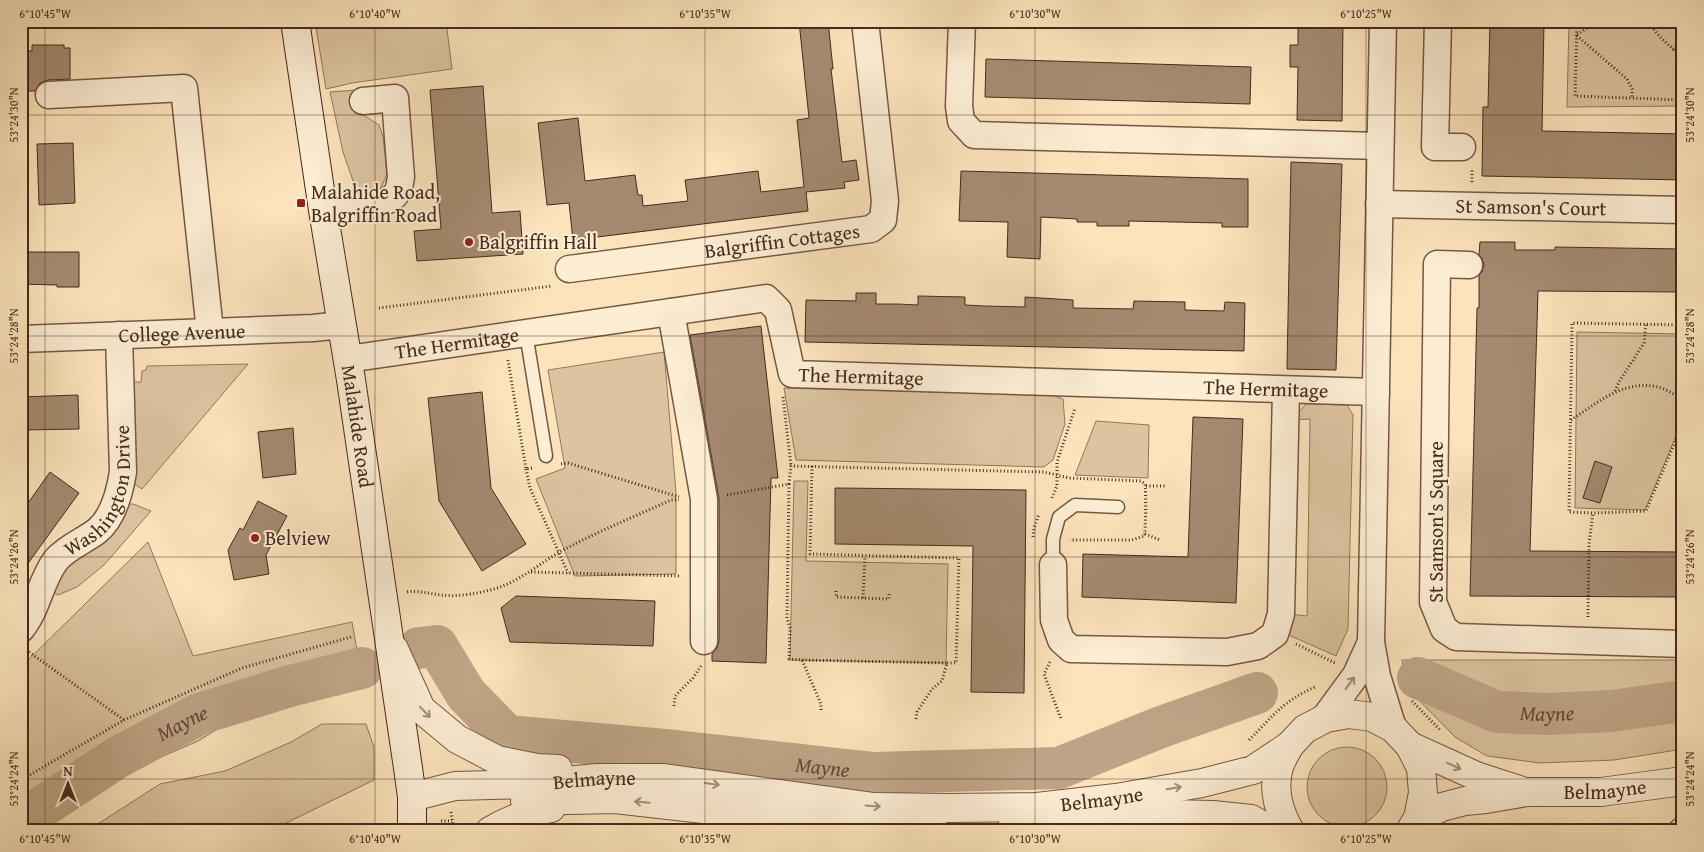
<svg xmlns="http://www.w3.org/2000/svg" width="1704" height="852" font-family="'Gentium Book Plus',serif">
<rect width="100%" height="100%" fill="#fbe3bc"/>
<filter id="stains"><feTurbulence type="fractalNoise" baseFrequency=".004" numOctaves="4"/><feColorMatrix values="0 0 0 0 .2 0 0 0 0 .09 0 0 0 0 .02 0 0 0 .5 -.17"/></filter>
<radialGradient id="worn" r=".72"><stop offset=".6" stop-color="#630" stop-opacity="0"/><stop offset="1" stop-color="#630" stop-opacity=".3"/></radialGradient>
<g fill="#dcc4a1" stroke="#92775f">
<path d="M 315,21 L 446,21 L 452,69 L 352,83 L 326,89 Z"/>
<path d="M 1569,21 L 1683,21 L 1683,106 L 1567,107 Z"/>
<path d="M 357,90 L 359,112 L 379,125 L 383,136 L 387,174 L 382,186 L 376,191 L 357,192 L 343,152 L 330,92 Z"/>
<path d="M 1577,332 L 1683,334 L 1683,419 L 1645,510 L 1575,508 Z"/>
<path d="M 664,352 L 676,492 L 676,574 L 575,576 L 536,479 L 565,468 L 548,370 Z"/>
<path d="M 248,364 L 142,489 L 133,483 L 132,382 L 141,382 L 142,371 L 146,370 L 147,366 Z"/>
<path d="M 784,388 L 1052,395 L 1063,399 L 1065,424 L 1053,460 L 1044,467 L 796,460 Z"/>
<path d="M 1306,404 L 1347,405 L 1353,415 L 1348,629 L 1336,656 L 1282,632 L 1289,614 L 1307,616 L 1310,419 L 1292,420 Z"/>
<path d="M 1096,421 L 1149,425 L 1148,478 L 1075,475 Z"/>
<path d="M 794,481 L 808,481 L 806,561 L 948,564 L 946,663 L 790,660 Z"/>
<path d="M 128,504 L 133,504 L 151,511 L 104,565 L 77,587 L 58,595 L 54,593 L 61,573 Z"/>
<path d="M 148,542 L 193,656 L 352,622 L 362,679 L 355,683 L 241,715 L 198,741 L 159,758 L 67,808 L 21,820 L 21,667 Z"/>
<path d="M 1402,660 L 1683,660 L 1683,749 L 1614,760 L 1540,763 L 1487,756 L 1455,737 L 1409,690 L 1404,677 Z"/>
<path d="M 322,724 L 366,724 L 374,747 L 374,780 L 270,831 L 87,831 L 160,784 L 225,771 L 291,742 Z"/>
<circle cx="1347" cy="787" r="40"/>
</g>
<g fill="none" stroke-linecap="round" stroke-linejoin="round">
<g stroke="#bea486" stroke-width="42">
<path id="s1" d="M 419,648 L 437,646 L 466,694 L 507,736 L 676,751 L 874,773 L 1059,768 L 1161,727 L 1257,693"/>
<path id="s2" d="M 1418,678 L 1497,712 L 1548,714 L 1611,711 L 1683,701"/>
<path id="s3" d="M 21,821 L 118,757 L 199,714 L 290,686 L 362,668"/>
</g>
</g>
<g fill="#a58a70" stroke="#472a1d">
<path d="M 799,21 L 828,21 L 833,69 L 831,69 L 842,162 L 856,160 L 859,180 L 844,182 L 845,188 L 806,192 L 808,211 L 573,240 L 569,203 L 547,205 L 538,123 L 578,118 L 585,181 L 635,175 L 638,195 L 642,195 L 643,206 L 688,201 L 685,180 L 758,171 L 761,192 L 804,187 L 797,120 L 809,118 Z"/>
<path d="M 1298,21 L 1343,21 L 1342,121 L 1297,120 L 1298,67 L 1290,67 L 1290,45 L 1298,45 Z"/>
<path d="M 1490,21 L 1544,21 L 1542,131 L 1683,134 L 1683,180 L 1482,176 L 1483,107 L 1488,107 Z"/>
<path d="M 32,45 L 64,45 L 64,48 L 70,48 L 70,79 L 48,80 L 40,83 L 35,91 L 27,91 L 26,51 L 32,51 Z"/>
<path d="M 986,59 L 1251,67 L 1250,104 L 985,97 Z"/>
<path d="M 483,86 L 492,213 L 520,211 L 523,254 L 417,261 L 414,231 L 441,229 L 430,90 Z"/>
<path d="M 73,143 L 75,203 L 39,205 L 37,144 Z"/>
<path d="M 1291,162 L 1342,164 L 1336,370 L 1287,369 Z"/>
<path d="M 961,171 L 1248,179 L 1248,227 L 1222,227 L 1222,223 L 1129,221 L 1129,226 L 1097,226 L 1097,222 L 1077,222 L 1077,219 L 1041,217 L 1040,259 L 1007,257 L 1008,222 L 959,221 Z"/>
<path d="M 1480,242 L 1515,242 L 1515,250 L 1555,250 L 1555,247 L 1683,249 L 1683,292 L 1538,291 L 1530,551 L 1683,552 L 1683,597 L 1470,596 L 1477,308 L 1479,308 L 1479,275 L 1482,272 L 1484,265 L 1482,258 L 1479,255 Z"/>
<path d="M 21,252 L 79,252 L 79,287 L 57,287 L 57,285 L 21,284 Z"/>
<path d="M 856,293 L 876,293 L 876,304 L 897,304 L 918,305 L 918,296 L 965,297 L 965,305 L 985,306 L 1025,307 L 1025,297 L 1073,300 L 1073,308 L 1133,309 L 1134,301 L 1185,302 L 1185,310 L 1224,311 L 1225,302 L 1245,303 L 1244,351 L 805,342 L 806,300 L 856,301 Z"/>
<path d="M 761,326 L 778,478 L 771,478 L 766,663 L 712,661 L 712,654 L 717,648 L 719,641 L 719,499 L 690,335 Z"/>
<path d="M 482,392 L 491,488 L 526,544 L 482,571 L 439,501 L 428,398 Z"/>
<path d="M 78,395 L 79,429 L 21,430 L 21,397 Z"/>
<path d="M 1193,417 L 1243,419 L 1236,603 L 1082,597 L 1083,554 L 1188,557 Z"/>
<path d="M 293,428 L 296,474 L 263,478 L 258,432 Z"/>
<path d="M 1595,461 L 1612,467 L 1600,503 L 1583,498 Z"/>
<path d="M 50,472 L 79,493 L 21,573 L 21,513 Z"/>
<path d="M 835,488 L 1026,490 L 1024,693 L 971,692 L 973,546 L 835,544 Z"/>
<path d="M 258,501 L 287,516 L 266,555 L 269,574 L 234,580 L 228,550 L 240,528 L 243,530 Z"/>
<path d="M 516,596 L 655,601 L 653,646 L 510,642 L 501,608 Z"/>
</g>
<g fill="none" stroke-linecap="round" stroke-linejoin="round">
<g stroke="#745845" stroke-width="15">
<g id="service">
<path d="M 526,333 L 546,456"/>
<path d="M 1053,565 L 1053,539 L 1059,517 L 1075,505 L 1118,507"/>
</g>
</g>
<g stroke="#745845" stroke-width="29">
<g id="minor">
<path d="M 962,21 L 959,106 L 961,121 L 974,135 L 1380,146"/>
<path d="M 1383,21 L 1371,642 L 1377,676 L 1393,728"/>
<path d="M 1438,21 L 1435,147 L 1462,147"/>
<path d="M 49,95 L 184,88 L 210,331"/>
<path id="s4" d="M 1379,204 L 1683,210"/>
<path d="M 323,210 C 340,208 384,208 395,195 C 399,191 400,183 401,177 L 395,98 L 363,101"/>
<path d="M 1469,265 L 1437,264 L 1433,602 L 1444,629 L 1456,637 L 1683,644"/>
<path id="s5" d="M 569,269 L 871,229 L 883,220 L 885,201 L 865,21"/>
<path d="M 671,312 L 704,499 L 704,641"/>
<path id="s6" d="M 21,339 L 313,328 L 342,325"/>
<path id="s7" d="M 348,359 L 766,298 L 778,310 L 792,374 L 1376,392"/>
<path d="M 1053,565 L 1054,620 L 1061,640 L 1071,649 L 1227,652 L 1258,646 L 1275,634 L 1281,614 L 1286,390"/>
<path id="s8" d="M 21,629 C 38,609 40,581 56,560 C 67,547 84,541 97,531 C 114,517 120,491 123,472 L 119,335"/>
<path d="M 1323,720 L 1356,675 L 1371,642"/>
<path d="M 1682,831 L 1683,831"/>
</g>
</g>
<g stroke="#745845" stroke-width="30">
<g id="tertiary">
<path d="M 394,649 L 421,709 L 457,739 L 497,760 L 537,768 L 558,769"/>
<path d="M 1289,746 C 1286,753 1281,760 1279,767 C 1272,790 1279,812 1290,831"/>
<path d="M 1410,746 L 1476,776 L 1522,791"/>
<path id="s9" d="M 412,797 L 455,786 L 534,784 L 597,778 L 664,778 L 874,807 L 949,808 L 1037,807 L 1116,798 L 1202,783 L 1253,770 L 1289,746 L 1305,729 L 1326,718 L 1349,714 L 1372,717 L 1393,728 L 1410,746 L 1421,768 L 1423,793 L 1418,818 L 1410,831"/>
<path d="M 525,801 L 615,799 L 801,820 L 935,831"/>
<path id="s10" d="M 1418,818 L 1442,807 L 1465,801 L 1486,799 L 1527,792 L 1601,792 L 1683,781"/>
<path d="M 490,831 C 509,820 529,812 551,808"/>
<path d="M 1010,831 L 1061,829 L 1167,814 L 1213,815 L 1251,819 L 1272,831"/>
</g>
</g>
<g stroke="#472a1d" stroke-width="30">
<g id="secondary">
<path id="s11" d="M 295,21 L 323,210 L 351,380 L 408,768 L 412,797 L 412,831"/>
</g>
</g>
<g stroke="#472a1d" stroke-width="3" stroke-dasharray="1 2.5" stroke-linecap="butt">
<path d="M 1577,21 L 1575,96 L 1683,100"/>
<path d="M 1599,21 L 1576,35 L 1627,79 L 1632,89 L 1632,98"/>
<path d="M 1647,21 L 1660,37 L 1683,58"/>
<path d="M 1673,50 L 1683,39"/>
<path d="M 1472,182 L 1472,168"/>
<path d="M 379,308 L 552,286"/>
<path d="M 1683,325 L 1572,323 L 1569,512 L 1593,513 L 1646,511 L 1683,423"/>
<path d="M 508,360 L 526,469 L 532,468"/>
<path d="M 1615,391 L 1619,382 L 1644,343 L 1646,324"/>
<path d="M 783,397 L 791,466"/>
<path d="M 1571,420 C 1597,403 1624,379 1658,387 C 1666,389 1675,395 1683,399"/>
<path d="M 561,464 L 568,463 L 679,497"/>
<path d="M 812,466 L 810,554 L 959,558 L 956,663 L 947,663"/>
<path d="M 526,469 L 530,488 L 568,573"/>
<path d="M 789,484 L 787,618 L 790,628 L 789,659 L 802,660 L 821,704 L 821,710"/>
<path d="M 1146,486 L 1166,486"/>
<path d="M 727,495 L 789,484 L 791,466 L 1044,472 L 1069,478 L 1141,481 L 1145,484 C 1146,489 1146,532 1144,536 L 1132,540 L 1070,540"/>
<path d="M 1052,498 L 1057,486 L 1057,462 L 1075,408"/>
<path d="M 1145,534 L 1160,540"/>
<path d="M 1033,537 L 1034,528 L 1039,514"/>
<path d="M 531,572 L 680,576"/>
<path d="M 836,591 L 836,597 L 889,599 L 889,593"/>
<path d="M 407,592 C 419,590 430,594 441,595 C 457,597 475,594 490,590 C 520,583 541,561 567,548 C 601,530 636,516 671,500 L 679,500"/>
<path d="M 863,598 L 865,556"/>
<path d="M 1588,617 L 1589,544 L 1593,513"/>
<path d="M 1296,644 L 1335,663"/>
<path d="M 29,652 L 124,720"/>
<path d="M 802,660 L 947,663 L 942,681 L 932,689 L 917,712 L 916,719"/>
<path d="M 1050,662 L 1044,674 L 1061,719"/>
<path d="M 1412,701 L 1441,731"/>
<path d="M 674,706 L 675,696 L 693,678 L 701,666"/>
<path d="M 1249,740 C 1273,716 1283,701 1315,687"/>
<path d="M 21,780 L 124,720 L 242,668 L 351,637"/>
<path d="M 451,812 L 454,831"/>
<path d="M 441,821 L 452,821"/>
<path d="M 600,827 L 646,831"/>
</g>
<use href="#service" stroke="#fcedd3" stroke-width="12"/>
<use href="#minor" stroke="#fcedd3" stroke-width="26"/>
<use href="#tertiary" stroke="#fcedd3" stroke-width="28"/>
<use href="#secondary" stroke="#fcedd3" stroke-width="28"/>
</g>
<defs><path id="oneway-shaft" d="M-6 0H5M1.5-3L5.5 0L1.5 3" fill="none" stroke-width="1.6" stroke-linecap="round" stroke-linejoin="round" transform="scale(1.25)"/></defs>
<g stroke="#a28c78">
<use href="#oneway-shaft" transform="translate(1350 683) rotate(-54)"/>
<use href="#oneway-shaft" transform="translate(425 712) rotate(46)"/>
<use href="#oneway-shaft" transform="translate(1454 766) rotate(25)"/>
<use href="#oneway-shaft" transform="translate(712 784) rotate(8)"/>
<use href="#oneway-shaft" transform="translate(1174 788) rotate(-10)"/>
<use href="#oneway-shaft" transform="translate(642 802) rotate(-175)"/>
<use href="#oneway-shaft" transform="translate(873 806) rotate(4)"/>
</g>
<path fill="none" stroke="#472a1d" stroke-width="1" stroke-opacity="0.45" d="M 45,21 L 45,831M 375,21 L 375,831M 705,21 L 705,831M 1035,21 L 1035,831M 1366,21 L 1366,831M 21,115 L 1683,115M 21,336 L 1683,336M 21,557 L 1683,557M 21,779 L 1683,779"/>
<g fill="#8f2418" stroke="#fcedd3" stroke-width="2">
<rect x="296" y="198" width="10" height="10" rx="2.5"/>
<circle cx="469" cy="242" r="5"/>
<circle cx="255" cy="538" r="5"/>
</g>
<g text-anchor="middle" stroke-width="4" stroke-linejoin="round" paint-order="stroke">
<g font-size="20" fill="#472a1d" stroke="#fcedd3" text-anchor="start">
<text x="311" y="199">Malahide Road,<tspan x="311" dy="23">Balgriffin Road</tspan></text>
<text x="479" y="249">Balgriffin Hall</text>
<text x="265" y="545">Belview</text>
</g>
<g font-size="20" fill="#472a1d" stroke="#fcedd3">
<text dy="7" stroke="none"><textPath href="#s4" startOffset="152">St Samson's Court</textPath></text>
<text dy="7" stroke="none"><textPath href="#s5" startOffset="215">Balgriffin Cottages</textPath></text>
<text dy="7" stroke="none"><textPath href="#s6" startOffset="161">College Avenue</textPath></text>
<text dy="7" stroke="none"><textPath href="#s7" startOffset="110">The Hermitage</textPath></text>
<text dy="7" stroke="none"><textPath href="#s7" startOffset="574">The Hermitage</textPath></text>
<text dy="7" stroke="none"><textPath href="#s7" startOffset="979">The Hermitage</textPath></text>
<text dy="7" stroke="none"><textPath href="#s11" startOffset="410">Malahide Road</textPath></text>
<text dy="7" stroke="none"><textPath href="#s8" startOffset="166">Washington Drive</textPath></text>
<text transform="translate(1436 522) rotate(-90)" y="7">St Samson's Square</text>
<text dy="7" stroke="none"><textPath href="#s9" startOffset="184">Belmayne</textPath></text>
<text dy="7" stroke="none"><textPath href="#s10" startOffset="191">Belmayne</textPath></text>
<text dy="7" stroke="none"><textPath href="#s9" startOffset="694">Belmayne</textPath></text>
</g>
<g font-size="21" font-style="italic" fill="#654837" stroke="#fcedd3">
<text dy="7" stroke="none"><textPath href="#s2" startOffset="136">Mayne</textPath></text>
<text dy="7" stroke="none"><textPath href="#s3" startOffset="189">Mayne</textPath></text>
<text dy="7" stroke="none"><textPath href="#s1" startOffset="450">Mayne</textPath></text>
</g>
</g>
<rect width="1704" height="852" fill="none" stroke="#fbe3bc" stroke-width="55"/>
<g transform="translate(68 784)" stroke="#fcedd3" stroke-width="4" paint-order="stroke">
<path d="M0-4L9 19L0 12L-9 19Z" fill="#472a1d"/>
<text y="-8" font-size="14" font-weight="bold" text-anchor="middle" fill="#472a1d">N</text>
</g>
<rect x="28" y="28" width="1648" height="796" fill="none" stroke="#472a1d" stroke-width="2"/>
<g font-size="12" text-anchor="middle" fill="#472a1d">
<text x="45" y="18">6°10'45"W</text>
<text x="375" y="18">6°10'40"W</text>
<text x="705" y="18">6°10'35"W</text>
<text x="1035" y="18">6°10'30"W</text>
<text x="1366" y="18">6°10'25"W</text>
<text transform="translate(14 115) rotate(-90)" y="4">53°24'30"N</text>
<text transform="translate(1690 115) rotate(-90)" y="4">53°24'30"N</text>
<text transform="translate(14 336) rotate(-90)" y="4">53°24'28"N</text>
<text transform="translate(1690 336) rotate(-90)" y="4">53°24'28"N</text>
<text transform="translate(14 557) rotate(-90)" y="4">53°24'26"N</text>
<text transform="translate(1690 557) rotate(-90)" y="4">53°24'26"N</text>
<text transform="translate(14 779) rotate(-90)" y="4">53°24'24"N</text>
<text transform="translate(1690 779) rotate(-90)" y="4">53°24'24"N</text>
<text x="45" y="843">6°10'45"W</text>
<text x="375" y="843">6°10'40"W</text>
<text x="705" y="843">6°10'35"W</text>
<text x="1035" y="843">6°10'30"W</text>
<text x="1366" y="843">6°10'25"W</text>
</g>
<rect width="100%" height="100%" filter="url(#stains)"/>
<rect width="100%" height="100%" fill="url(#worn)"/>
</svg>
